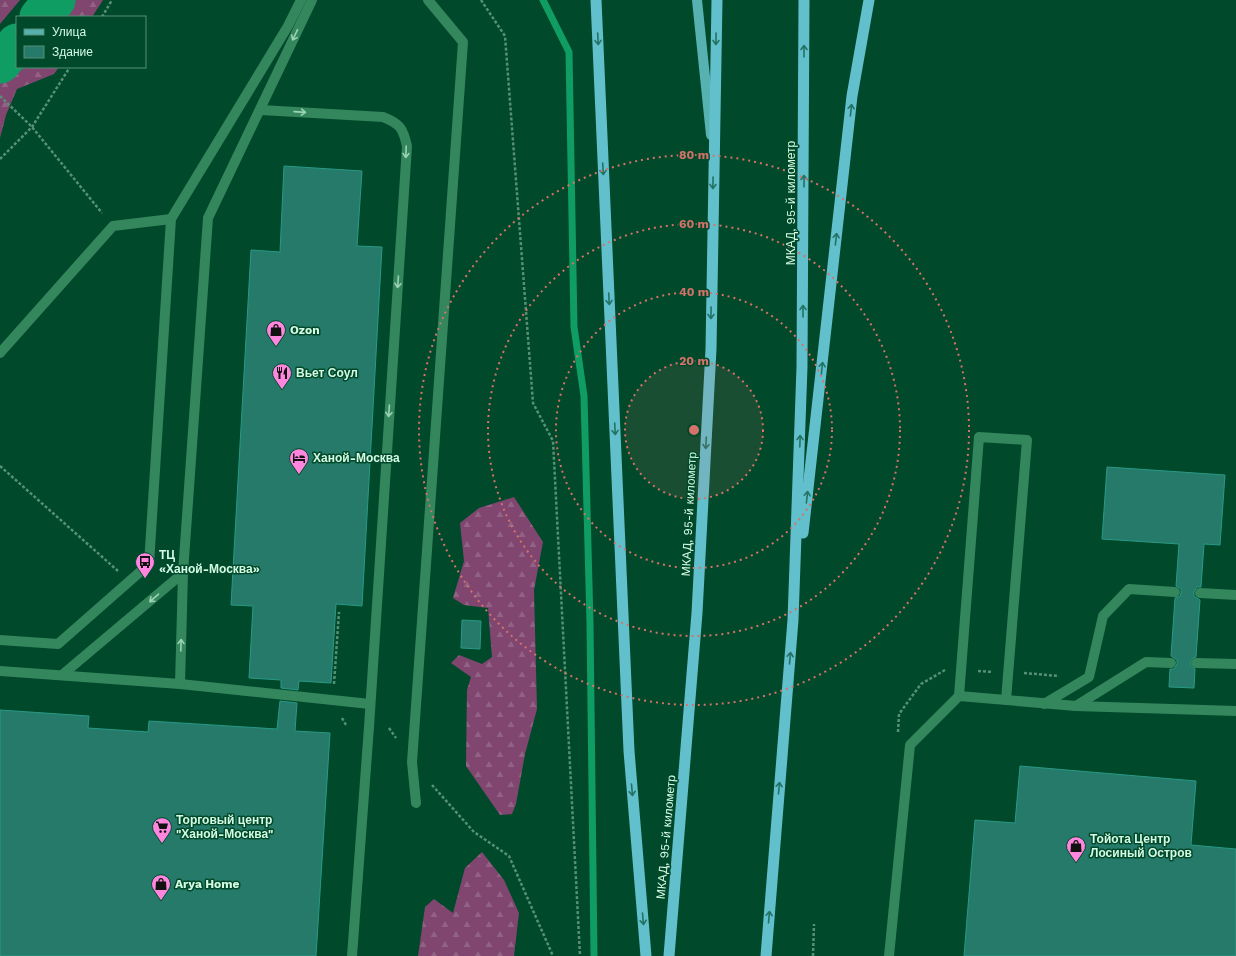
<svg xmlns="http://www.w3.org/2000/svg" width="1236" height="956" font-family="'Work Sans',sans-serif">
<defs>
<pattern id="forest-firs" width="22" height="20" patternUnits="userSpaceOnUse"><rect width="22" height="20" fill="#804670"/><path d="M5 1l3.5 6h-7zM16 11l3.5 6h-7z" fill="#916284"/></pattern>
</defs>
<rect width="100%" height="100%" fill="#01492b"/>
<g fill="url(#forest-firs)">
<path d="M 0,0 L 20,0 L 0,24 Z"/>
<path d="M 67,0 L 103,0 L 92,17 L 53,17 Z"/>
<path d="M 17,61 L 17,67 L 59,67 L 54,74 L 17,89 L 6,115 L 0,138 L 0,82 Z"/>
<path d="M 514,497 L 543,542 L 534,590 L 537,709 L 525,754 L 516,804 L 512,814 L 500,815 L 466,766 L 467,690 L 471,677 L 451,663 L 459,655 L 482,664 L 492,657 L 488,608 L 464,605 L 453,598 L 464,561 L 460,523 L 479,508 Z"/>
<path d="M 482,852 L 504,880 L 519,913 L 514,956 L 418,956 L 425,907 L 434,899 L 453,913 L 465,868 Z"/>
</g>
<g fill="none" stroke-linecap="round" stroke-linejoin="round">
<path stroke="#0f9d64" stroke-width="7" d="M 543,0 L 569,52 L 574,327 L 584,396 L 590,622 L 594,956"/>
<g stroke="#0f9d64" stroke-width="41">
<path d="M 40,17 L 55,0"/>
<path d="M 0,63 L 17,44"/>
</g>
</g>
<g fill="#267a6a" stroke="#289a86">
<path d="M 284,166 L 362,171 L 357,246 L 382,247 L 362,606 L 336,604 L 331,683 L 299,681 L 298,690 L 281,688 L 281,680 L 249,678 L 253,606 L 231,605 L 251,250 L 280,252 Z"/>
<path d="M 1107,467 L 1225,475 L 1220,545 L 1204,544 L 1201,587 L 1197,587 L 1194,592 L 1194,596 L 1200,600 L 1196,657 L 1193,658 L 1190,662 L 1191,666 L 1195,669 L 1194,688 L 1169,687 L 1170,669 L 1174,669 L 1177,664 L 1177,660 L 1171,656 L 1175,598 L 1180,596 L 1181,593 L 1181,589 L 1176,586 L 1179,544 L 1102,539 Z"/>
<path d="M 462,620 L 481,621 L 480,649 L 461,648 Z"/>
<path d="M 280,701 L 297,703 L 295,731 L 330,733 L 316,956 L 0,956 L 0,710 L 89,716 L 88,728 L 148,732 L 149,721 L 277,729 Z"/>
<path d="M 1020,766 L 1196,781 L 1191,845 L 1236,849 L 1236,956 L 964,956 L 975,820 L 1015,823 Z"/>
</g>
<g fill="none" stroke-linecap="round" stroke-linejoin="round">
<g stroke="#569175" stroke-width="2.5" stroke-dasharray="3 2" stroke-linecap="butt">
<path d="M 481,0 L 505,36 L 533,403 L 553,441 L 580,956"/>
<path d="M 102,17 L 112,0"/>
<path d="M 0,96 L 32,127 L 102,213"/>
<path d="M 0,159 L 32,127 L 70,67"/>
<path d="M 0,466 L 118,571"/>
<path d="M 978,671 L 993,672"/>
<path d="M 1024,673 L 1059,676"/>
<path d="M 334,684 L 339,612"/>
<path d="M 342,718 L 346,725"/>
<path d="M 389,728 L 396,738"/>
<path d="M 898,732 L 899,714 L 921,684 L 945,670"/>
<path d="M 432,785 L 474,832 L 509,856 L 553,956"/>
<path d="M 813,956 L 814,924"/>
</g>
<g stroke="#34865d" stroke-width="10">
<path d="M 261,110 L 383,117 C 401,124 403,129 407,146 L 369,727 L 352,956"/>
<path d="M 0,353 L 113,226 L 171,219"/>
<path d="M 1200,593 L 1236,595"/>
<path d="M 0,640 L 58,644 L 149,564 L 171,219 L 288,26 L 301,0"/>
<path d="M 1196,663 L 1236,664"/>
<path d="M 180,684 L 370,704"/>
<path d="M 959,696 L 1076,706 L 1236,711"/>
<path d="M 1044,704 L 1089,677 L 1103,616 L 1129,589 L 1175,592"/>
<path d="M 1076,706 L 1146,662 L 1171,663"/>
<path d="M 416,803 L 412,762 L 463,42 L 428,0"/>
<path d="M 889,956 L 910,745 L 959,696 L 979,437 L 1027,440 L 1006,700"/>
</g>
<g stroke="#34865d" stroke-width="10">
<path d="M 0,671 L 180,684 L 183,573 L 208,218 L 312,0"/>
<path d="M 62,675 L 183,573"/>
</g>
<path stroke="#56b1b0" stroke-width="10" d="M 697,0 L 711,135"/>
<g stroke="#62bfcc" stroke-width="11">
<path d="M 596,0 L 629,751 L 646,956"/>
<path d="M 803,533 L 852,96 L 869,0"/>
<path d="M 669,956 L 697,613 L 711,349 L 717,0"/>
<path d="M 766,956 L 793,620 L 802,367 L 804,0"/>
</g>
</g>
<defs><path id="oneway-shaft" d="M-6 0H5M1.5-3L5.5 0L1.5 3" fill="none" stroke-width="1.6" stroke-linecap="round" stroke-linejoin="round"/></defs>
<g stroke="#9cd2b4">
<use href="#oneway-shaft" transform="translate(295 35) rotate(115)"/>
<use href="#oneway-shaft" transform="translate(300 112) rotate(4)"/>
<use href="#oneway-shaft" transform="translate(406 152) rotate(92)"/>
<use href="#oneway-shaft" transform="translate(398 282) rotate(94)"/>
<use href="#oneway-shaft" transform="translate(389 411) rotate(94)"/>
<use href="#oneway-shaft" transform="translate(154 598) rotate(139)"/>
<use href="#oneway-shaft" transform="translate(181 645) rotate(-88)"/>
</g>
<g stroke="#237263">
<use href="#oneway-shaft" transform="translate(598 39) rotate(87)"/>
<use href="#oneway-shaft" transform="translate(716 39) rotate(91)"/>
<use href="#oneway-shaft" transform="translate(804 51) rotate(-90)"/>
<use href="#oneway-shaft" transform="translate(851 110) rotate(-84)"/>
<use href="#oneway-shaft" transform="translate(603 169) rotate(87)"/>
<use href="#oneway-shaft" transform="translate(804 181) rotate(-90)"/>
<use href="#oneway-shaft" transform="translate(713 183) rotate(91)"/>
<use href="#oneway-shaft" transform="translate(836 239) rotate(-84)"/>
<use href="#oneway-shaft" transform="translate(609 299) rotate(87)"/>
<use href="#oneway-shaft" transform="translate(803 311) rotate(-90)"/>
<use href="#oneway-shaft" transform="translate(711 313) rotate(91)"/>
<use href="#oneway-shaft" transform="translate(822 368) rotate(-84)"/>
<use href="#oneway-shaft" transform="translate(615 429) rotate(87)"/>
<use href="#oneway-shaft" transform="translate(800 441) rotate(-88)"/>
<use href="#oneway-shaft" transform="translate(706 443) rotate(93)"/>
<use href="#oneway-shaft" transform="translate(807 497) rotate(-84)"/>
<use href="#oneway-shaft" transform="translate(790 658) rotate(-85)"/>
<use href="#oneway-shaft" transform="translate(779 788) rotate(-85)"/>
<use href="#oneway-shaft" transform="translate(632 790) rotate(85)"/>
<use href="#oneway-shaft" transform="translate(769 917) rotate(-85)"/>
<use href="#oneway-shaft" transform="translate(643 919) rotate(85)"/>
</g>
<circle cx="694" cy="430" r="69" fill="#d57269" fill-opacity=".12"/>
<g fill="none" stroke="#d57269" stroke-width="2" stroke-dasharray="2 4">
<circle cx="694" cy="430" r="69"/>
<circle cx="694" cy="430" r="138"/>
<circle cx="694" cy="430" r="206"/>
<circle cx="694" cy="430" r="275"/>
</g>
<defs>
<g id="shop-pin" transform="scale(1)"><path d="M0 17L-7.5 6A9.5 9.5 0 1 1 7.5 6Z" fill="#ff85de" stroke="#01492b"/><path d="M-5-2.5h2.3a2.7 3.5 0 0 1 5.4 0H5L5.5 6h-11ZM-1.5-2.5h3a1.5 2.3 0 0 0-3 0Z" fill="#111"/></g>
<g id="restaurant-pin" transform="scale(1)"><path d="M0 17L-7.5 6A9.5 9.5 0 1 1 7.5 6Z" fill="#ff85de" stroke="#01492b"/><path d="M-5-6h1v4h1v-4h1v4h1v-4h1v5L-1.5 .5V6h-2V.5L-5-1ZM5-6V6H3V1.5H1.5Q1.5-4 5-6Z" fill="#111"/></g>
<g id="hotel-pin" transform="scale(1)"><path d="M0 17L-7.5 6A9.5 9.5 0 1 1 7.5 6Z" fill="#ff85de" stroke="#01492b"/><path d="M-6-4.5h1.5V1H6V5H4.5V3h-9V5H-6ZM-4 0a1.8 1.8 0 1 1 3.6 0ZM.5 0V-2.5h3Q6-2.5 6 0Z" fill="#111"/></g>
<g id="bus-pin" transform="scale(1)"><path d="M0 17L-7.5 6A9.5 9.5 0 1 1 7.5 6Z" fill="#ff85de" stroke="#01492b"/><path d="M-5-6H5V4H4V6H2V4H-2V6H-4V4H-5ZM-3.5-4V0h7V-4ZM-3.5 1.2v1.5H-2V1.2ZM2 1.2v1.5H3.5V1.2Z" fill="#111"/></g>
<g id="supermarket-pin" transform="scale(1)"><path d="M0 17L-7.5 6A9.5 9.5 0 1 1 7.5 6Z" fill="#ff85de" stroke="#01492b"/><path d="M-6-5.5h2.5l.6 2H6L4.5 2H-2.5L-4.4-4H-6ZM-1.5 3.2a1.3 1.3 0 1 0 .1 0ZM3 3.2a1.3 1.3 0 1 0 .1 0Z" fill="#111"/></g>
</defs>
<g fill-rule="evenodd">
<use href="#shop-pin" x="276" y="330"/>
<use href="#restaurant-pin" x="282" y="373"/>
<use href="#hotel-pin" x="299" y="458"/>
<use href="#bus-pin" x="145" y="562"/>
<use href="#supermarket-pin" x="162" y="827"/>
<use href="#shop-pin" x="1076" y="846"/>
<use href="#shop-pin" x="161" y="884"/>
</g>
<g text-anchor="middle" stroke-width="3" stroke-linejoin="round" paint-order="stroke">
<g font-size="12" fill="#d4fbe3" stroke="#01492b">
<text transform="translate(791 203) rotate(-90)" y="4">МКАД, 95-й километр</text>
<text transform="translate(689 514) rotate(-87)" y="4">МКАД, 95-й километр</text>
<text transform="translate(666 837) rotate(-85)" y="4">МКАД, 95-й километр</text>
</g>
<g font-size="12" font-weight="bold" fill="#d4fbe3" stroke="#01492b" text-anchor="start">
<text x="290" y="334">Ozon</text>
<text x="296" y="377">Вьет Соул</text>
<text x="313" y="462">Ханой-Москва</text>
<text x="159" y="559">ТЦ<tspan x="159" dy="14">«Ханой-Москва»</tspan></text>
<text x="176" y="824">Торговый центр<tspan x="176" dy="14">"Ханой-Москва"</tspan></text>
<text x="1090" y="843">Тойота Центр<tspan x="1090" dy="14">Лосиный Остров</tspan></text>
<text x="175" y="888">Arya Home</text>
</g>
</g>
<circle cx="694" cy="430" r="6" fill="#d57269" stroke="#01492b" stroke-width="2"/>
<g font-size="12" text-anchor="middle" font-weight="bold" fill="#d57269" stroke="#01492b" stroke-width="3" stroke-linejoin="round" paint-order="stroke">
<text x="694" y="159">80 m</text>
<text x="694" y="228">60 m</text>
<text x="694" y="296">40 m</text>
<text x="694" y="365">20 m</text>
</g>
<rect x="16" y="16" width="130" height="52" fill="#01492b" stroke="#559075"/>
<rect x="24" y="29" width="20" height="6" fill="#56b1b0" stroke="#559075"/>
<text x="52" y="36" font-size="12" fill="#d4fbe3">Улица</text>
<rect x="24" y="46" width="20" height="12" fill="#267a6a" stroke="#559075"/>
<text x="52" y="56" font-size="12" fill="#d4fbe3">Здание</text>
</svg>
